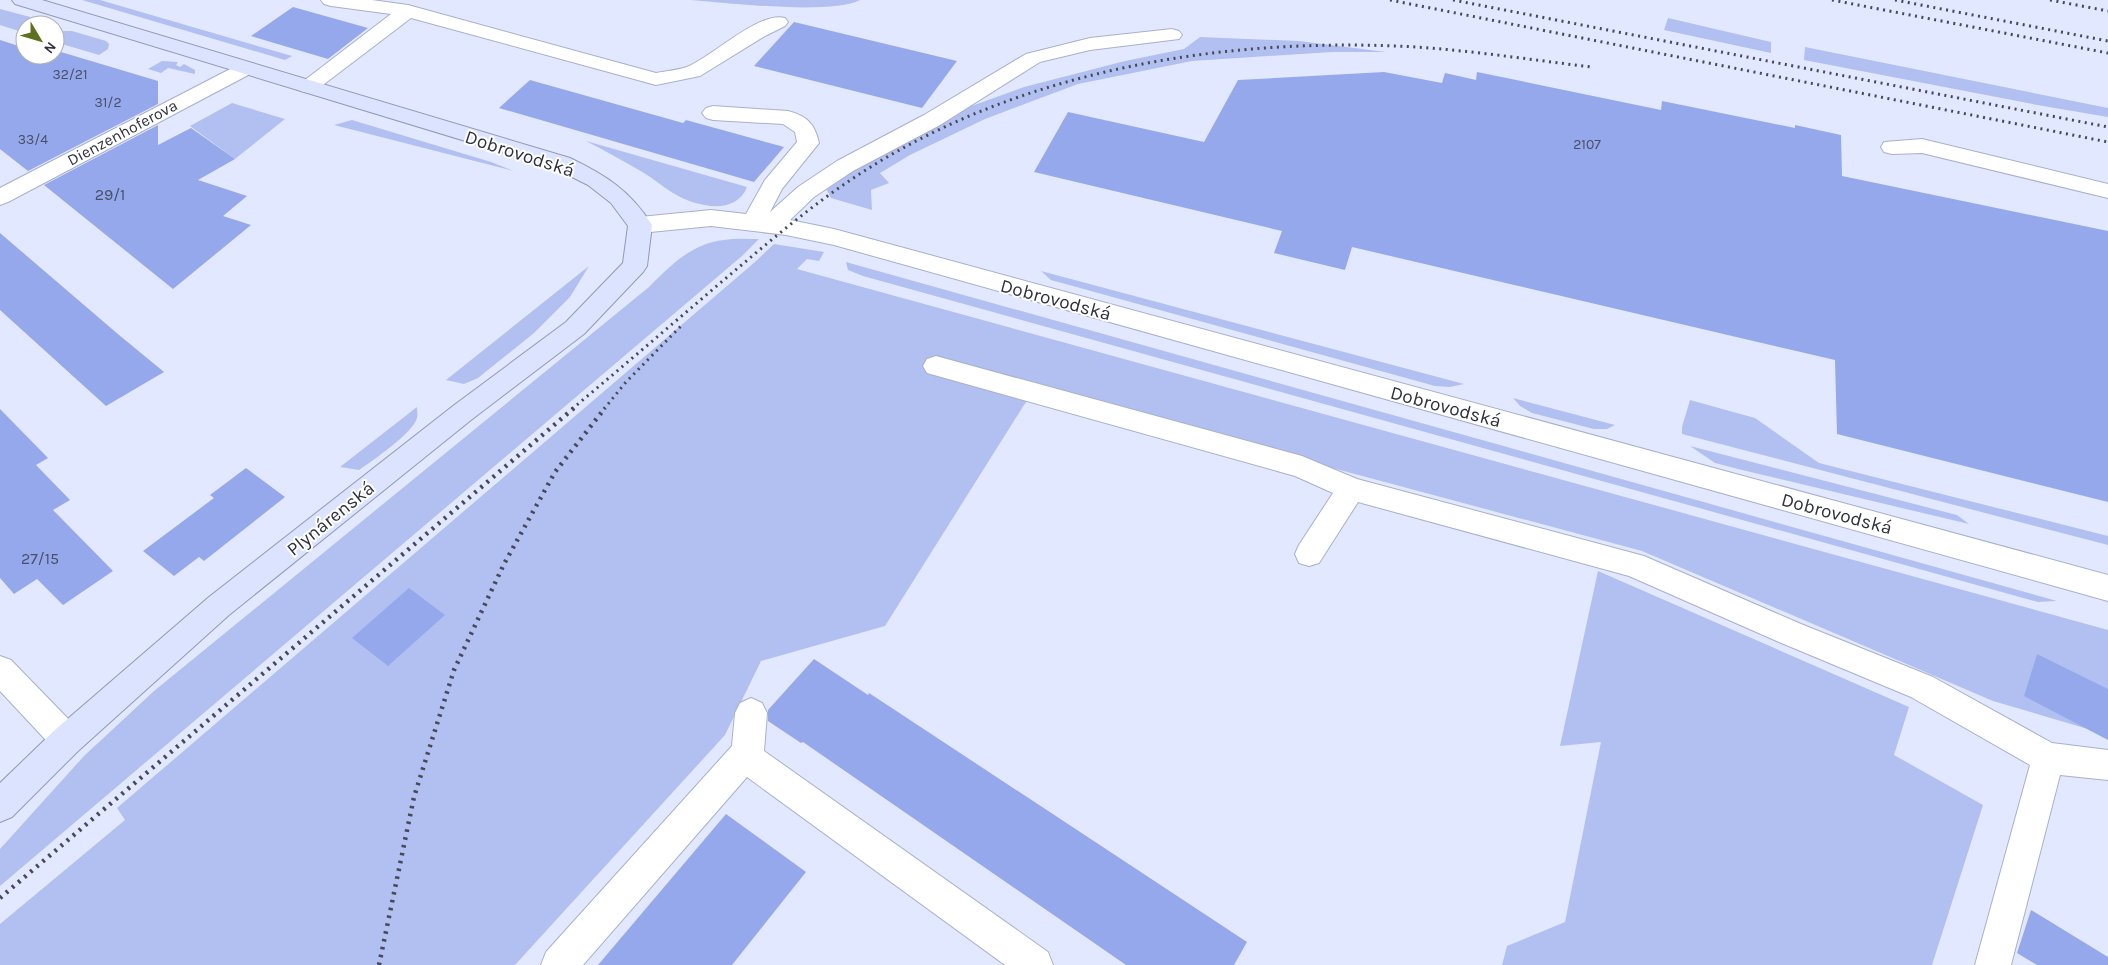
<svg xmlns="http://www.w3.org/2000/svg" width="2108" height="965" font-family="Karla,sans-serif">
<rect width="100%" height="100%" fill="#e2e8ff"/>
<g fill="#b2c0f1">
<path d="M 82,0 L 100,0 L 292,56 L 285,60 Z"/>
<path d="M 691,0 L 860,0 C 832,15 727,3 691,0 Z"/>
<path d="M 0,9 L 34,18 L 41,23 L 41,25 L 25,25 L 25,33 L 0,25 Z"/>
<path d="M 1668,18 L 1771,42 L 1771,53 L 1664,30 Z"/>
<path d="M 65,31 L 72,31 L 106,41 L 109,44 L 108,49 L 99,55 L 55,42 L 55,33 Z"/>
<path d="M 1200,37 L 1299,41 L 1386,52 L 1332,52 L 1192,61 L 1078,84 L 985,119 L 910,155 L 880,173 L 889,183 L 871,190 L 872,210 L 831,198 L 826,188 L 833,181 L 966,108 L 1024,87 L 1125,61 L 1184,49 Z"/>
<path d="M 1805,47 L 2108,108 L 2108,117 L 2043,106 L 1804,60 Z"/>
<path d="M 162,61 L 178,62 L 176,65 L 180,67 L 184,64 L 195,70 L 195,74 L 168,68 L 161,73 L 148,69 Z"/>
<path d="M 232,103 L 285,119 L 235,159 L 190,126 Z"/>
<path d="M 352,120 L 491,162 L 514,171 L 334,125 Z"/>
<path d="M 586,141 L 747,187 C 735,217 694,206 673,193 C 663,187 654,179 644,173 C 625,162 606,151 586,141 Z"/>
<path d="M 759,239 L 742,256 L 0,886 L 0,849 L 84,756 L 154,691 L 649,287 C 670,266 692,243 724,240 C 735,238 748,239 759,239 Z"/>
<path d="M 774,244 L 824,252 L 819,261 L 807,259 L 797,269 L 2108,630 L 2108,735 L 1993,701 L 1642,551 L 1038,389 L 1024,405 L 885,626 L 761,661 L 725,735 L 515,965 L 0,965 L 0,924 L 125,820 L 117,808 L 755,262 Z"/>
<path d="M 846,262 L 2057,601 L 2038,602 L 863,276 L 848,270 Z"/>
<path d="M 589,266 L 570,297 L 534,333 L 478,378 L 464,384 L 446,380 Z"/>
<path d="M 1041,271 L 1464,384 L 1450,387 L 1435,386 L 1051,280 Z"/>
<path d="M 1513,398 L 1615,425 L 1607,429 L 1594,429 L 1532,413 L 1520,406 Z"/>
<path d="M 1690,400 L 1755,418 L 1819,463 L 2108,536 L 2108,545 L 1682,434 L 1682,427 Z"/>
<path d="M 417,407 C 417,410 418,415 417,418 C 413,433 372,461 359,470 L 340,467 Z"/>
<path d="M 1690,446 L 1957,515 L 1969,524 L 1738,469 L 1715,463 Z"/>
<path d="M 1598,571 L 1909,707 L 1894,755 L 1983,805 L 1932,965 L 1502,965 L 1507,946 L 1565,922 L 1601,742 L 1560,746 Z"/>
</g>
<g fill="#96a8ec">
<path d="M 293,7 L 368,28 L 328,59 L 251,36 Z"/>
<path d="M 794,22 L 957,61 L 922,108 L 754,66 Z"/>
<path d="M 0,40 L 25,48 L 25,55 L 54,57 L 61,52 L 158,81 L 158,104 L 28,171 L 0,149 Z"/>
<path d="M 1384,72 L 1442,83 L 1445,73 L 1476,80 L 1477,72 L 1661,110 L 1662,101 L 1795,128 L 1795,125 L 1841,135 L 1842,176 L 2108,231 L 2108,502 L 1837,434 L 1835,360 L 1352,247 L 1345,270 L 1274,253 L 1282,231 L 1034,172 L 1068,112 L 1204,142 L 1238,80 Z"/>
<path d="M 530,80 L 683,123 L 686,120 L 784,147 L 754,182 L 499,108 Z"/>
<path d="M 158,125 L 158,145 L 191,128 L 235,159 L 198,180 L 247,196 L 223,216 L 251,225 L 173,289 L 44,185 Z"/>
<path d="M 0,233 L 119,335 L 164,372 L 106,406 L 0,310 Z"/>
<path d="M 0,409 L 48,458 L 36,465 L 70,500 L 53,510 L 113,571 L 63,605 L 37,579 L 14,594 L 0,578 Z"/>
<path d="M 246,468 L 285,497 L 204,561 L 199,557 L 174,576 L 143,551 L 214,498 L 210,495 Z"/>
<path d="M 409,588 L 445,615 L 388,666 L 352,638 Z"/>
<path d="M 2037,654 L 2108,689 L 2108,740 L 2024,696 Z"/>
<path d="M 814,659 L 868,695 L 869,693 L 1247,942 L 1234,965 L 1126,965 L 803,742 L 801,743 L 768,721 L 768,710 Z"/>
<path d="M 726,814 L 806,872 L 732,965 L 598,965 Z"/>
<path d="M 2031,910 L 2108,957 L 2108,965 L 2037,965 L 2017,953 Z"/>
</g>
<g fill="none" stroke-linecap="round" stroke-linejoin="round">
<g stroke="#a8b0ca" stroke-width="2">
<g id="minor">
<path d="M 321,0 L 372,0 L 408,5 L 656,73 C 666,71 678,70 687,67 C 712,57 759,11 785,18 L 788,22 L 785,26 L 765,36 L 700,76 L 656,85 L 411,18 L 315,91 L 308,93 L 301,91 L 298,87 L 301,83 L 391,14 L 331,6 L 324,4 Z"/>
<path d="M 1172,29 L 1179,31 L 1182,35 L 1179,39 L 1090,50 L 1040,62 L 940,125 L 853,171 L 814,197 L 790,220 L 834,229 L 2108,575 L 2108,601 L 834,245 L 786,235 L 711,226 L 640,233 L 632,231 L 628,225 L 632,219 L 640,217 L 711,210 L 746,214 L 765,180 L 797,142 L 795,132 L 783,124 L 713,120 L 706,118 L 702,113 L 706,108 L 713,106 L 788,111 C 807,116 815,124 819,143 L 782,189 L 770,212 L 798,187 L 837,161 L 924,115 L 1026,54 L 1090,38 Z"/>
<path d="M 245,63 L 252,65 L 255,69 L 252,73 L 8,202 L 0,205 L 0,188 L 238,65 Z"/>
<path d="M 1922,139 L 2108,184 L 2108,198 L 1922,153 L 1892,154 L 1884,152 L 1881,147 L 1884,142 Z"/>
<path d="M 936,356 L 1302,456 L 1357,479 L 1644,556 L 1801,624 L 1933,677 L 2052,743 L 2108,750 L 2108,780 L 2060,775 L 2011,965 L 1975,965 L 2030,765 L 1911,697 L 1779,642 L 1629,576 L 1358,502 L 1319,563 L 1309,566 L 1299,563 L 1295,554 L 1299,545 L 1333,493 L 1295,476 L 927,373 L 923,366 L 927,359 Z"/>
<path d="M 0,656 L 11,660 L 78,729 L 83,740 L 78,751 L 67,755 L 56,751 L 0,691 Z"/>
<path d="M 751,698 L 762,703 L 767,713 L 764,751 L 1048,952 L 1053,965 L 1005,965 L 747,777 L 583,965 L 541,965 L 546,952 L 732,746 L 735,713 L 740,703 Z"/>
</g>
</g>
<g stroke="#9099b9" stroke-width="2">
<path id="major" d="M 12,0 L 42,0 L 570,158 C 605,175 630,190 652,225 L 647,266 L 643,272 L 584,334 L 471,420 L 229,615 L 78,751 L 12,817 L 0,822 L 0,783 L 56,729 L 209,597 L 453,406 L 566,322 L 623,263 L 628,226 L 611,203 L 588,185 L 554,168 L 15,4 Z"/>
</g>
<use href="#minor" fill="#fff" fill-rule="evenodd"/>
<use href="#major" fill="#dce3fe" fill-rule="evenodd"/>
<g stroke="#464956" stroke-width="3" stroke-dasharray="2 4.5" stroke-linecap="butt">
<path d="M 1390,0 L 2108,142"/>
<path d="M 1453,0 L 2108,127"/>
<path d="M 1832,0 L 2108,53"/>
<path d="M 1895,0 L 2108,41"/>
<path d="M 2050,0 L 2108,11"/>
<path d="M 572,409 C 621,368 670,326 719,284 C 762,248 805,210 852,179 C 1015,70 1223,36 1416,47 C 1475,51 1533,60 1591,67"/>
<path d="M 604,409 L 626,382 L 681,326"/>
</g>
<g stroke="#464956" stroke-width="4.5" stroke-dasharray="2.5 5.5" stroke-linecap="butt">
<path d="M 0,898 L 574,408"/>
<path d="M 379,965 L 414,797 L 454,670 L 504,564 L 555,472 L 605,408"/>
</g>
</g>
<g text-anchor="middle" stroke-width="4" stroke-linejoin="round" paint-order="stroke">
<g font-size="14" fill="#484f68">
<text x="70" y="79">32/21</text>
<text x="108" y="107">31/2</text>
<text x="33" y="144">33/4</text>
<text x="1587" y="149">2107</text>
</g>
<g font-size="16" fill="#2e313c" stroke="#fff">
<text transform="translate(122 132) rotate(-28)" y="6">Dienzenhoferova</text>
</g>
<g font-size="16" fill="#484f68">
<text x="110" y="200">29/1</text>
<text x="40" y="564">27/15</text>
</g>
<g font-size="19" fill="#2e313c" stroke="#fff">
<text transform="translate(520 153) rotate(18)" y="7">Dobrovodská</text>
<text transform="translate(1056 299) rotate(15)" y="7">Dobrovodská</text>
<text transform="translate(1446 406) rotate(15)" y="7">Dobrovodská</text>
<text transform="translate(1837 513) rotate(15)" y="7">Dobrovodská</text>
<text transform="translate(330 518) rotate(-39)" y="7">Plynárenská</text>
</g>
</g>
<g transform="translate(40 40) rotate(128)"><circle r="24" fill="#ffffff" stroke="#abadb1"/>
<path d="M0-4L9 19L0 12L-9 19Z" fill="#5d7120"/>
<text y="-8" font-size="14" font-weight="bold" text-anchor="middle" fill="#2e313c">N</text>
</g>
</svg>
